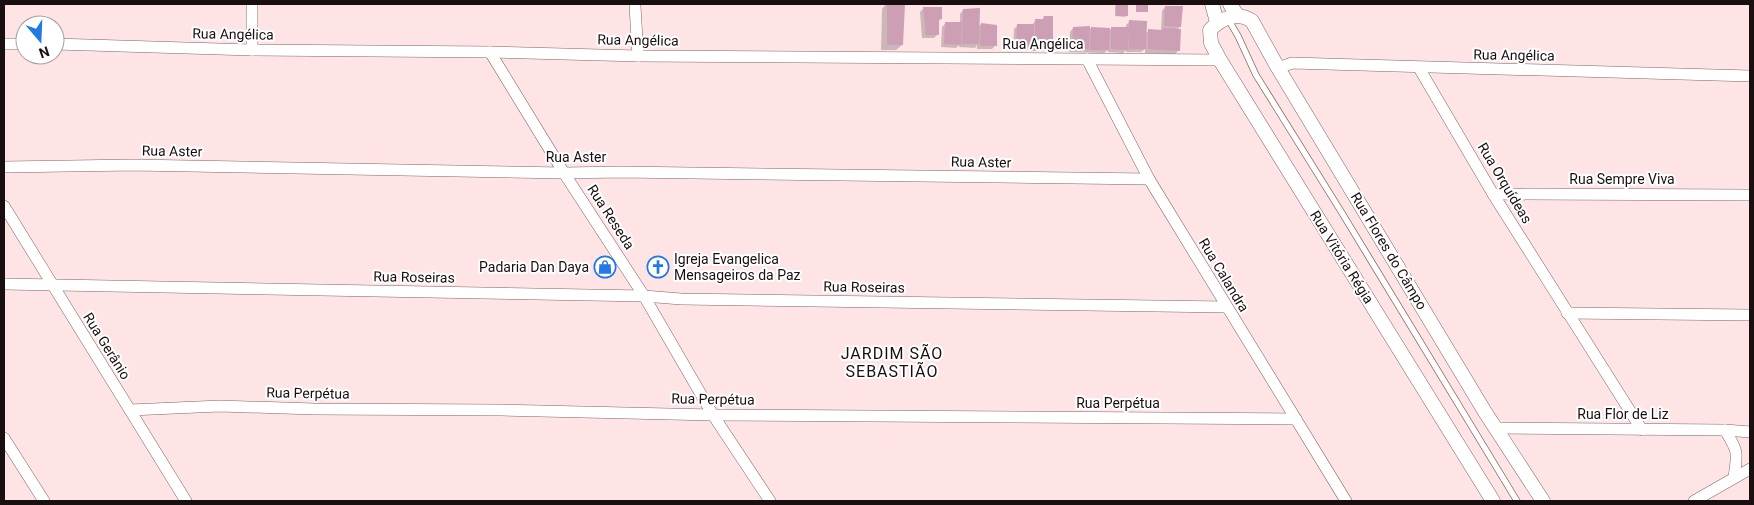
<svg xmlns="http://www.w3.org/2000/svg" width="1754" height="505" font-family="Roboto,sans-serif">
<rect width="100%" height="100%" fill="#ffe4e6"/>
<g fill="#0003">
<path d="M 886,4 L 903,4 L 902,45 L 896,50 L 881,50 L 882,9 Z"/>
<path d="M 1117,5 L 1127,15 L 1125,17 L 1115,16 L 1115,6 Z"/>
<path d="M 1165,7 L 1180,27 L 1176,30 L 1179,50 L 1175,54 L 1145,53 L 1145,49 L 1141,52 L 1126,52 L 1126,50 L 1123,53 L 1108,52 L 1108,50 L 1104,53 L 1069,52 L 1070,32 L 1073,28 L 1109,29 L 1108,32 L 1112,28 L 1126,28 L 1126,25 L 1129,22 L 1146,33 L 1149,30 L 1161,30 L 1162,11 Z"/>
<path d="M 924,8 L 941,19 L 938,22 L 938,34 L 934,38 L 922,38 L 920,12 Z"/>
<path d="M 963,10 L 978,27 L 981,24 L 996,45 L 992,49 L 977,49 L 977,45 L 975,48 L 959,47 L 959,45 L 956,48 L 941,47 L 942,27 L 946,23 L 960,23 L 960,14 Z"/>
<path d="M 1045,17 L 1051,47 L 1048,51 L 1032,51 L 1032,46 L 1029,50 L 1013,49 L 1014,29 L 1018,25 L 1032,25 L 1036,20 L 1042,20 Z"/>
</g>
<g fill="#cc9fb4">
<path d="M 887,4 L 905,4 L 903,45 L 887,45 Z"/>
<rect x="1116" y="4" width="12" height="12"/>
<rect x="1136" y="4" width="12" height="8"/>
<path d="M 1165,6 L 1183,6 L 1181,27 L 1164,26 Z"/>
<path d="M 923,7 L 942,7 L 942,19 L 939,19 L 939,35 L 926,35 Z"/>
<path d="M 980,8 L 979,44 L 962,44 L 963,9 Z"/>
<path d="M 1044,16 L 1053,16 L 1053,48 L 1035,48 L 1035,19 L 1043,19 Z"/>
<path d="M 1129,20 L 1147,21 L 1146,49 L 1129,49 L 1128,32 L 1128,50 L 1111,49 L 1111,27 L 1129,27 Z"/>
<path d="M 945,22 L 962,22 L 961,45 L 944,44 Z"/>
<path d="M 981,23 L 997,25 L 997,46 L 980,46 Z"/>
<path d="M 1017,24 L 1034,24 L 1034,46 L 1016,46 Z"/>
<path d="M 1090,26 L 1089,49 L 1072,49 L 1073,27 Z"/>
<path d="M 1091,27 L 1110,28 L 1109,50 L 1090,50 Z"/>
<path d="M 1163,28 L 1181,29 L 1180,51 L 1148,49 L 1148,29 L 1163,30 Z"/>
</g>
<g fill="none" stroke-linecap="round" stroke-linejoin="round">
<g stroke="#816466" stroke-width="7">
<path id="service" d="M 1228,19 L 1238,36 L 1256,75 L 1342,213 L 1517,501"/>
</g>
<g stroke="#816466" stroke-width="12">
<g id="minor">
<path d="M 635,6 L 638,56"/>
<path d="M 4,44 L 25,44"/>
<path d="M 55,44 L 252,50 L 490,52 L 638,56 L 1220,60"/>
<path d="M 252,50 L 252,4"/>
<path d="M 490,52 L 564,173 L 644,296 L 713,415 L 770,501"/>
<path d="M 1087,59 L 1149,179 L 1346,501"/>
<path d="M 1278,68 L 1292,63 L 1750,76"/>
<path d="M 1419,68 L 1493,194 L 1642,430"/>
<path d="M 4,167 L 134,165 L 564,173 L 620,172 L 1149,179"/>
<path d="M 1493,194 L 1750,195"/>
<path d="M 4,206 L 186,501"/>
<path d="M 4,284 L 644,296 L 681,299 L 1226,307"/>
<path d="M 1567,313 L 1750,315"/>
<path d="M 130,410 L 220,406 L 314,409 L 501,410 L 713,415 L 1296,419"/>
<path d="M 1496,428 L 1725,430 L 1750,432"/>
<path d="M 1725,430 C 1738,451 1738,452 1734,477"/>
<path d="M 4,438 L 44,501"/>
<path d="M 1694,501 L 1750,469"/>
</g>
</g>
<g stroke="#816466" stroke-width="15">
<g id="tertiary">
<path d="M 1212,4 L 1217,22"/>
<path d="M 1230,4 L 1237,15"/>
<path d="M 1493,501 L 1220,60 L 1211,43 L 1210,30 C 1221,18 1238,11 1252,21 L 1278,68 L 1485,412 L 1543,501"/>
</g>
</g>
<use href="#service" stroke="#fff" stroke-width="5.5"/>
<use href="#minor" stroke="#fff" stroke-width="11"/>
<use href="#tertiary" stroke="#fff" stroke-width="14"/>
</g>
<defs>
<g id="shop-ring" transform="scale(1.125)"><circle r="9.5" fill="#fff" stroke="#2379e3" stroke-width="1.5"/><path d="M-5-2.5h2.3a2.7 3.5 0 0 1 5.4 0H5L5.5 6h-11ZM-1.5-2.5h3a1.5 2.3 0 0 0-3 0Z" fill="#2379e3"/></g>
<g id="church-ring" transform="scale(1.125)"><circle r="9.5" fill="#fff" stroke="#2379e3" stroke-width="1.5"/><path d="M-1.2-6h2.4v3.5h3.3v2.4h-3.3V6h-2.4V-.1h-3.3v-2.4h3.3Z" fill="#2379e3"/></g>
</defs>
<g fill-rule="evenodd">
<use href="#shop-ring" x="605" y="267"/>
<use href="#church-ring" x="658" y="267"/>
</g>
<g text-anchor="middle" stroke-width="4" stroke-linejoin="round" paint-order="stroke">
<g font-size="14" fill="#190e10" stroke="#fff">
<text transform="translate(233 34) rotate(1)" y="5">Rua Angélica</text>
<text transform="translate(638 40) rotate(1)" y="5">Rua Angélica</text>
<text x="1043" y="49">Rua Angélica</text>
<text transform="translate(1514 55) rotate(1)" y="5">Rua Angélica</text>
<text transform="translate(172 151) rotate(1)" y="5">Rua Aster</text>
<text x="576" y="162">Rua Aster</text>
<text transform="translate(981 162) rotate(1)" y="5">Rua Aster</text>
<text x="1622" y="184">Rua Sempre Viva</text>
<text transform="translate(1505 183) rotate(59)" y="5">Rua Orquídeas</text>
<text transform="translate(611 217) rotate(57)" y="5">Rua Reseda</text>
<text transform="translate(1389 251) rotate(59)" y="5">Rua Flores do Câmpo</text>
<text transform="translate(1342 257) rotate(58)" y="5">Rua Vitória Régia</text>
<text transform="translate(1224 275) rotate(59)" y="5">Rua Calandra</text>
<text transform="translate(414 277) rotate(1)" y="5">Rua Roseiras</text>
<text transform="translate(864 287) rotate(1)" y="5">Rua Roseiras</text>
<text transform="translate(107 346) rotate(58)" y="5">Rua Gerânio</text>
<text transform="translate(308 393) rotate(1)" y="5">Rua Perpétua</text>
<text transform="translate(713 399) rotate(1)" y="5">Rua Perpétua</text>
<text x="1118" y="408">Rua Perpétua</text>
<text x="1623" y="419">Rua Flor de Liz</text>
</g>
<g font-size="14" fill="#190e10" stroke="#fff" text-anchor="start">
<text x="674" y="264">Igreja Evangelica<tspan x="674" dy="16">Mensageiros da Paz</tspan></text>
<text x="589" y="272" text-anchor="end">Padaria Dan Daya</text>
</g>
<g font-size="16" letter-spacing="1" fill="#190e10" stroke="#fff">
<text x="892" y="359">JARDIM SÃO<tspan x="892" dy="18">SEBASTIÃO</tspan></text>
</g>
</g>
<rect width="1754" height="505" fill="none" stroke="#190e10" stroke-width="10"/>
<g transform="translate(40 40) rotate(161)"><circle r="24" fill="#ffffff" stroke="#a39f9f"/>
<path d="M0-4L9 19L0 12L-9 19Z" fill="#2379e3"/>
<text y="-8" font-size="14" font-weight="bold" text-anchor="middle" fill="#190e10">N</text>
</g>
</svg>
